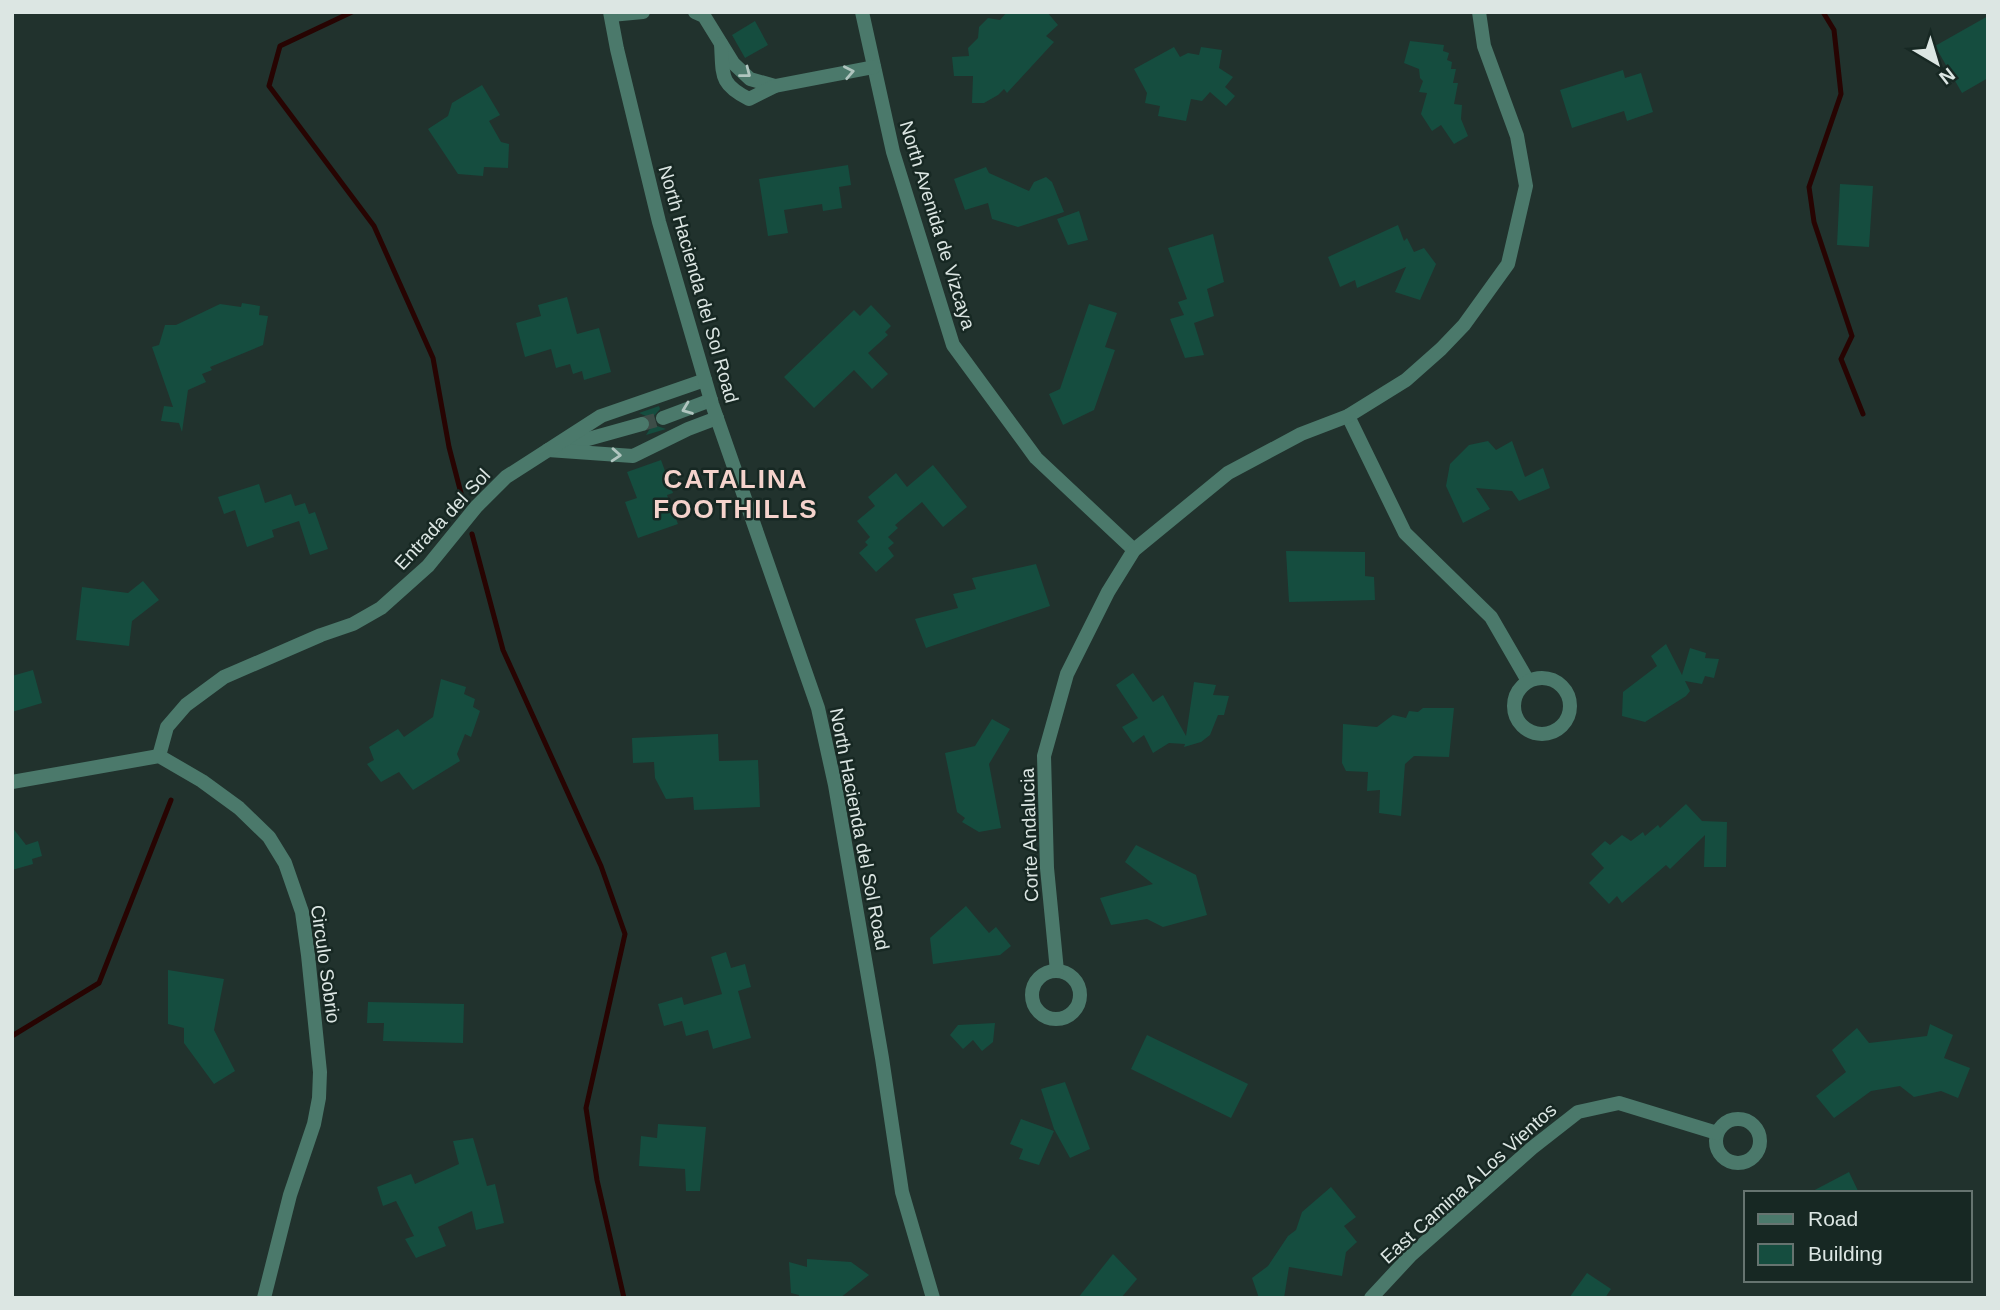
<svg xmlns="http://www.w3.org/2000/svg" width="2000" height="1310" font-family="Arial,sans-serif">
<rect width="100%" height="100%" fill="#21322d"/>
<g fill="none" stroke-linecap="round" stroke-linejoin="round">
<g stroke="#270402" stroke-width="5">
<path d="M 352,12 L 280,46 L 269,86 L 374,226 L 433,358 L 449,447 L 463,501"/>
<path d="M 1823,12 L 1834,30 L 1841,94 L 1809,187 L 1814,222 L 1852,336 L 1841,359 L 1863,414"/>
<path d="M 472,534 L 503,650 L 601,866 L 625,934 L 586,1108 L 597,1180 L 624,1298"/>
<path d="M 12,1036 L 99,983 L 171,800"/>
</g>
</g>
<g fill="#154d3f">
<path d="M 1007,12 L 1047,12 L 1058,25 L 1046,36 L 1054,42 L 1007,93 L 1004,89 L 998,95 L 984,103 L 972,103 L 973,76 L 954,76 L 952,57 L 969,56 L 968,48 L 978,38 L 979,27 L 988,18 L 1000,20 Z"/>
<path d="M 1988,16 L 1988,78 L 1962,93 L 1935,46 Z"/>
<path d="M 755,21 L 768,45 L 745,58 L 732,35 Z"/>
<path d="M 1410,41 L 1444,45 L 1443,51 L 1449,53 L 1447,60 L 1452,62 L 1451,69 L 1456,69 L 1453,83 L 1458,83 L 1454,104 L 1462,105 L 1461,119 L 1468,136 L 1454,144 L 1441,125 L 1432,131 L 1421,114 L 1427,93 L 1419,92 L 1423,81 L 1420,78 L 1419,69 L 1404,63 Z"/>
<path d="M 1174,47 L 1180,57 L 1188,53 L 1199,55 L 1201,47 L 1222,50 L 1219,68 L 1233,77 L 1225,87 L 1235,96 L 1226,106 L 1210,92 L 1202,101 L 1191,99 L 1186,121 L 1158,116 L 1160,106 L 1145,103 L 1147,93 L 1134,69 Z"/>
<path d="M 1623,70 L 1625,78 L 1641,73 L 1653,112 L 1627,121 L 1624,111 L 1572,128 L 1560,90 Z"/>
<path d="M 482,85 L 500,115 L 489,121 L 501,142 L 509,144 L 508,168 L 484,167 L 483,176 L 458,174 L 428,129 L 448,116 L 452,103 Z"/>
<path d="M 848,165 L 851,185 L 839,187 L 842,208 L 823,211 L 822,204 L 784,210 L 788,233 L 768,236 L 759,179 Z"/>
<path d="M 986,167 L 989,173 L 1029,191 L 1034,182 L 1046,177 L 1052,182 L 1064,212 L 1018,227 L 992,219 L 988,203 L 965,210 L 954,179 Z"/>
<path d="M 1840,184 L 1873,186 L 1869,247 L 1837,245 Z"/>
<path d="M 1079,211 L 1088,240 L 1068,245 L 1057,219 Z"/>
<path d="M 1398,225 L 1404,241 L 1407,238 L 1414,252 L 1424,248 L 1436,264 L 1420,300 L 1395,292 L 1406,267 L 1357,288 L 1355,280 L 1340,287 L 1328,257 Z"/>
<path d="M 1213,234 L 1224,282 L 1207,289 L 1214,316 L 1194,323 L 1204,355 L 1185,358 L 1170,319 L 1184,315 L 1178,302 L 1187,299 L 1168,248 Z"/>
<path d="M 567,297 L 577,334 L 599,328 L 611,372 L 584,380 L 582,371 L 573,374 L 570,364 L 556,368 L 551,349 L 525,357 L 516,323 L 541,316 L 538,305 Z"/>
<path d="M 242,303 L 260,306 L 259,315 L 268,316 L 263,345 L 210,367 L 212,370 L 202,374 L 206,382 L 188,390 L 182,432 L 179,423 L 161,421 L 164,406 L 173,407 L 152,347 L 159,345 L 165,325 L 176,325 L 220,304 L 241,307 Z"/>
<path d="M 1089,304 L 1117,313 L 1105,347 L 1115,350 L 1094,410 L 1063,425 L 1049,394 L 1060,389 Z"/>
<path d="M 871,305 L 891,326 L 885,332 L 888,335 L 868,353 L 888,374 L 872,389 L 854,370 L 814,408 L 784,377 L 854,310 L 860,316 Z"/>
<path d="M 659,406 L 660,409 L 654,416 L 654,421 L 657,426 L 666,429 L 646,435 L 651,427 L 651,421 L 648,417 L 639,413 Z"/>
<path d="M 1488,441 L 1496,450 L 1512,441 L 1525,477 L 1543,468 L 1550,488 L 1519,501 L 1512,491 L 1476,488 L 1490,509 L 1463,523 L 1446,486 L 1450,464 L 1469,445 Z"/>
<path d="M 661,460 L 673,493 L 667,495 L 678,524 L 638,538 L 625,502 L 637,498 L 627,472 Z"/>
<path d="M 933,465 L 967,507 L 943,527 L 922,502 L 895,525 L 898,528 L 888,537 L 894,543 L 888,548 L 894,556 L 876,572 L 859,553 L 868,545 L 865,542 L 870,537 L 857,521 L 875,506 L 868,497 L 896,473 L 907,487 Z"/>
<path d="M 259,484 L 265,503 L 291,494 L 295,506 L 305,503 L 309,514 L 315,512 L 328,549 L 310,555 L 299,521 L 272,530 L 274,537 L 247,547 L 235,510 L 224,514 L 218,497 Z"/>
<path d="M 1286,551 L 1365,552 L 1365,576 L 1374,577 L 1375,600 L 1289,602 Z"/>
<path d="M 1036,564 L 1050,606 L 926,648 L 915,619 L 958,608 L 953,594 L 976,589 L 972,578 Z"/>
<path d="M 143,581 L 159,600 L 132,621 L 129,646 L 76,640 L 82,587 L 128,593 Z"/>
<path d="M 1666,644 L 1682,675 L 1690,648 L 1706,653 L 1705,658 L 1719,659 L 1714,678 L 1705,676 L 1702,684 L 1685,681 L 1690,691 L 1686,696 L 1645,722 L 1622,716 L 1623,692 L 1657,666 L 1651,656 Z"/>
<path d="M 33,670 L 42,703 L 12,712 L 12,676 Z"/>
<path d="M 1133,673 L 1153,702 L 1163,695 L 1186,736 L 1194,682 L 1216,685 L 1213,695 L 1229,696 L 1224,715 L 1218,715 L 1210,735 L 1201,742 L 1184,747 L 1185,744 L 1169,743 L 1153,753 L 1144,735 L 1133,743 L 1122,727 L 1138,718 L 1116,685 Z"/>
<path d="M 441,679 L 466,687 L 464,694 L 475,699 L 473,707 L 480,711 L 471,737 L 465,734 L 457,754 L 460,761 L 413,790 L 399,772 L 381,782 L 367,764 L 374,760 L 369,747 L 398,729 L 404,737 L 433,717 Z"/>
<path d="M 1423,708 L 1454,708 L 1449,757 L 1414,756 L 1405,764 L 1401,816 L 1379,813 L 1380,790 L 1367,791 L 1368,772 L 1346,771 L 1342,763 L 1343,724 L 1377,727 L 1393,715 L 1406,718 L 1409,711 L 1418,712 Z"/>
<path d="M 992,719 L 1010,729 L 989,764 L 1001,828 L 979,832 L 962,822 L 965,818 L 957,812 L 945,753 L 975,746 Z"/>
<path d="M 718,734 L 719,761 L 758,760 L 760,807 L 694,810 L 693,797 L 666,799 L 655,778 L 654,762 L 633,763 L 632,738 Z"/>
<path d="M 1686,804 L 1702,821 L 1727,822 L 1726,867 L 1704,867 L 1705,835 L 1670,869 L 1666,865 L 1622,903 L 1617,896 L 1609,904 L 1589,883 L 1604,868 L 1591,854 L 1605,841 L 1610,845 L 1622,835 L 1631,841 L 1643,832 L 1645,836 L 1658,825 L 1660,828 Z"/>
<path d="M 12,827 L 26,845 L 38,841 L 42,856 L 32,859 L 33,864 L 12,870 Z"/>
<path d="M 1136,845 L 1196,875 L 1207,915 L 1163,927 L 1147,919 L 1111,925 L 1100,898 L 1153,884 L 1125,862 Z"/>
<path d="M 966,906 L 989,933 L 996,927 L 1011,946 L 1000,955 L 933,964 L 930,938 Z"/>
<path d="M 726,952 L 731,968 L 745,964 L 751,987 L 738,991 L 751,1038 L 713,1049 L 708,1030 L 686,1036 L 682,1021 L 664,1026 L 658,1004 L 682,997 L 684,1005 L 722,994 L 711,957 Z"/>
<path d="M 168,970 L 224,979 L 214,1030 L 235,1071 L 214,1084 L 184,1043 L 184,1028 L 168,1024 Z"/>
<path d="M 368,1002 L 464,1004 L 463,1043 L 383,1041 L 384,1023 L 367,1023 Z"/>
<path d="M 995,1023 L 993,1042 L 982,1051 L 973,1040 L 963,1049 L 950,1035 L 958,1025 Z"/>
<path d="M 1930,1024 L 1953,1035 L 1944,1058 L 1970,1068 L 1958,1098 L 1941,1091 L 1914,1097 L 1900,1086 L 1871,1091 L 1834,1118 L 1816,1096 L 1846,1072 L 1832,1050 L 1857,1028 L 1869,1043 L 1927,1036 Z"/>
<path d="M 1147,1035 L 1248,1084 L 1231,1118 L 1131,1069 Z"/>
<path d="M 1065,1082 L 1090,1149 L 1070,1158 L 1054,1129 L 1041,1089 Z"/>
<path d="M 1021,1119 L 1054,1131 L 1039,1165 L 1019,1159 L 1023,1149 L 1010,1144 Z"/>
<path d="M 658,1124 L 706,1127 L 700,1191 L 686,1191 L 685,1169 L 639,1166 L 641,1136 L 657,1138 Z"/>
<path d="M 473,1138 L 487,1186 L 495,1184 L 504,1223 L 476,1230 L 472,1211 L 438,1227 L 446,1246 L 416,1258 L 405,1239 L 414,1236 L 396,1201 L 383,1206 L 377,1187 L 411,1174 L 415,1184 L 459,1164 L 453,1141 Z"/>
<path d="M 1849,1172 L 1859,1193 L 1809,1193 Z"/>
<path d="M 1331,1187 L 1356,1217 L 1344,1226 L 1357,1242 L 1346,1252 L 1342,1276 L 1289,1267 L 1284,1298 L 1259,1298 L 1252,1278 L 1268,1266 L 1288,1236 L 1296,1230 L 1302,1212 Z"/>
<path d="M 1113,1254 L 1137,1279 L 1121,1298 L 1078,1298 Z"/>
<path d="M 807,1259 L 851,1262 L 869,1275 L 840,1298 L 799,1298 L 799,1295 L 791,1293 L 789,1262 L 807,1267 Z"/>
<path d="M 1587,1273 L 1611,1289 L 1605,1298 L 1569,1298 Z"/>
</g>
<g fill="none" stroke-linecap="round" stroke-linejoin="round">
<path stroke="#3d4d48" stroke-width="14" stroke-dasharray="14 7" stroke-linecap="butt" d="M 642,424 L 663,418"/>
<g stroke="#4b796b" stroke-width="14">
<path d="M 695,12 L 704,16 L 733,63 L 750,79 L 775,86"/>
<path d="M 862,12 L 893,152 L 953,345 L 1036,458 L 1134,550"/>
<path d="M 611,15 L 643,12"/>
<path d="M 721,44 C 723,75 719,84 749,99 L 775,86 L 874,67"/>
<path d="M 1348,416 L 1405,533 L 1491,617 L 1528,681"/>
<path d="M 663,418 L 711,400"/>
<path d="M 563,446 L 642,424"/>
<path d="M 548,450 L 633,456 L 688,429 L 717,418"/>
<circle cx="1542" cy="706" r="28"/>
<path d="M 159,756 L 167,727 L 186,705 L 224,677 L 321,635 L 353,624 L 381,608 L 428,566 L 476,507 L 506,477 L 601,416 L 705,380"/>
<path d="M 12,782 L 159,756 L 202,781 L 239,808 L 269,837 L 285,863 L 302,912 L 308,955 L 320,1072 L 319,1098 L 314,1124 L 290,1195 L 264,1298"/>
<circle cx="1056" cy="995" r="24"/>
<path d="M 1057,971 L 1047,868 L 1044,756 L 1067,674 L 1108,592 L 1134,550 L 1228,473 L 1301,434 L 1348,416 L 1406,380 L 1441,349 L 1464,325 L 1508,264 L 1526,186 L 1517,136 L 1484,46 L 1479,12"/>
<circle cx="1738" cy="1141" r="22"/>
<path d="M 1371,1298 L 1411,1255 L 1532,1148 L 1578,1112 L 1619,1103 L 1717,1133"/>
</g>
<path stroke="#4b796b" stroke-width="14" d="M 610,12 L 617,49 L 659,222 L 712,404 L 818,708 L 835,785 L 882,1058 L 902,1192 L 933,1298"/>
</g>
<defs><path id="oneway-chevron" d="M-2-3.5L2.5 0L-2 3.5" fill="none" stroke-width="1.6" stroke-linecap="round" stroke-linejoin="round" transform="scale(1.75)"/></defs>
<g stroke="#b0c5bf">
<use href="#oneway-chevron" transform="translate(849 72) rotate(-11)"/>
<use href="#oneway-chevron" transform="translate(746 73) rotate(38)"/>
<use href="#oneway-chevron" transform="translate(687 409) rotate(159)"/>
<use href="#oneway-chevron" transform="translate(616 455) rotate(4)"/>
</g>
<g text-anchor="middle" stroke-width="5" stroke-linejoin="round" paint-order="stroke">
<g font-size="19" fill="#dce6e3" stroke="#172823">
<text transform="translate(938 225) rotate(73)" y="7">North Avenida de Vizcaya</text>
<text transform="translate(699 284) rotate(74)" y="7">North Hacienda del Sol Road</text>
<text transform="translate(442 519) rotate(-47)" y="7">Entrada del Sol</text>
<text transform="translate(860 829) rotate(79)" y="7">North Hacienda del Sol Road</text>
<text transform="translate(1029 835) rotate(-92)" y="7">Corte Andalucia</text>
<text transform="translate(326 964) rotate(82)" y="7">Circulo Sobrio</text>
<text transform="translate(1468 1183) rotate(-42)" y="7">East Camina A Los Vientos</text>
</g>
<g font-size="26" font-weight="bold" letter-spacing="2" fill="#f5d3cc" stroke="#172823">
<text x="736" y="488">CATALINA<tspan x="736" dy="30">FOOTHILLS</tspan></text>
</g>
</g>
<rect width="2000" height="1310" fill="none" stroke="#dce6e3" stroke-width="28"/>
<rect x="1744" y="1191" width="228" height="91" fill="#172823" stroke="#667470" stroke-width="2"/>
<rect x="1758" y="1214" width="35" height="10" fill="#4b796b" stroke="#667470" stroke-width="2"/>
<text x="1808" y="1226" font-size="21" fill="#dce6e3">Road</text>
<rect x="1758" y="1244" width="35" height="21" fill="#154d3f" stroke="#667470" stroke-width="2"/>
<text x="1808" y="1261" font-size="21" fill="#dce6e3">Building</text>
<g transform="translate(1937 63) rotate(142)" stroke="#172823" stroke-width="5" paint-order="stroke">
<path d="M0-5L12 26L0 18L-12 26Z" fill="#dce6e3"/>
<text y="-10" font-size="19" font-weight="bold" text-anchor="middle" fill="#dce6e3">N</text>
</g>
</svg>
